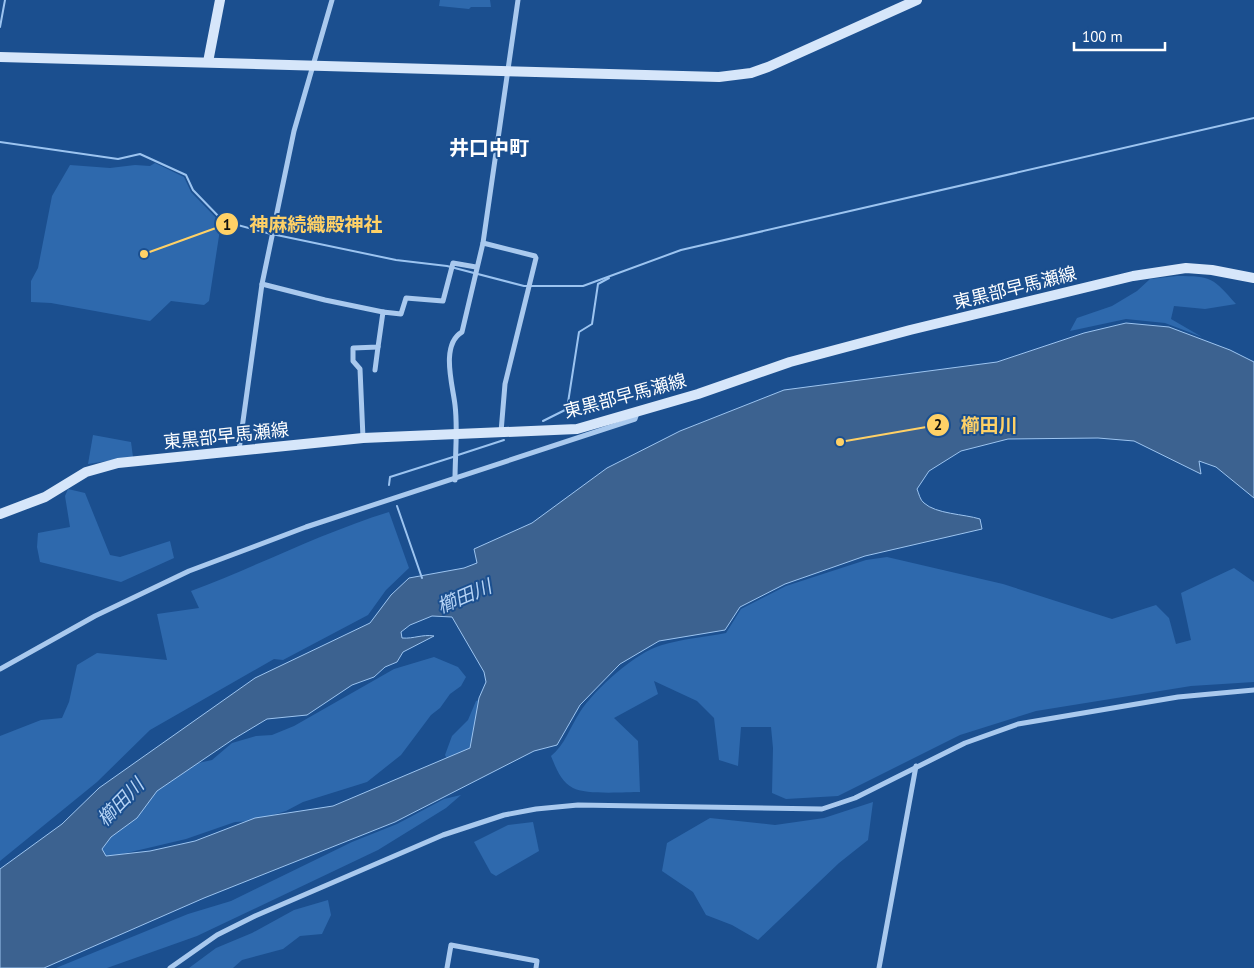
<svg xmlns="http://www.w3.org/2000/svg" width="1254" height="968" font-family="'PT Sans','Noto Sans JP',sans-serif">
<rect width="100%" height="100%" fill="#1b4f8f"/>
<g fill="#2e69ad">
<path d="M 440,0 L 490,0 L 491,7 L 471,7 L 469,9 L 439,6 Z"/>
<path d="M 155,163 L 184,177 L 191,192 L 221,223 L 209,301 L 204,305 L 171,301 L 150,321 L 51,303 L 31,302 L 31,281 L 38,268 L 52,196 L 70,165 L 110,168 L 135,165 L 150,166 Z"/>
<path d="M 1177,276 C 1212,276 1213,278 1236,304 L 1205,309 L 1174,306 L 1171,319 L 1202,337 L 1165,323 L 1126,319 L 1070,331 L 1077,318 L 1112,306 L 1137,291 L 1150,279 Z"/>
<path d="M 93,435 L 131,442 L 133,457 L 88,464 Z"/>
<path d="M 68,489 L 85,493 L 110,555 L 120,557 L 170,541 L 174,558 L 121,582 L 40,562 L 37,547 L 38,533 L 70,527 L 65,496 Z"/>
<path d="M 389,512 L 409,568 L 386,590 L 368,615 L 283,660 L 274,659 L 150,730 L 97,782 L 0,861 L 0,736 L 41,720 L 62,718 L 69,702 L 77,665 L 97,653 L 167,660 L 157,614 L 199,608 L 191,591 C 258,566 321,533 389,512 Z"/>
<path d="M 887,557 L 1003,584 L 1112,619 L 1156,605 L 1169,618 L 1176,644 L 1191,640 L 1181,593 L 1234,568 L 1254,582 L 1254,682 L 1191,686 L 1036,711 L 960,735 L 838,796 L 786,799 L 772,793 L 773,748 L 771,727 L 741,727 L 738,766 L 719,760 L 714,718 L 697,701 L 654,681 L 658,694 L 614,718 L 638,741 L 640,792 C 625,792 585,795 573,788 C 561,782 556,768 551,756 C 565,745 570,727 580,712 C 595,689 636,652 662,645 C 682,639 705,637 726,633 L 741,609 L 786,586 L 866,560 Z"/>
<path d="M 434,657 L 458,667 L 466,677 L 461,686 L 450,694 L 440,708 L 431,715 L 401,755 L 367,782 L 303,802 L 286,811 L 253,821 L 235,822 L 186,839 L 97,860 L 98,831 L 189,765 L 212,760 L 232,743 L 256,736 L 272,735 L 294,726 L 394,669 Z"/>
<path d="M 491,695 L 498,735 L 448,761 L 445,755 L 452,736 L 468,720 L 476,701 Z"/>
<path d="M 461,795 L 446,808 L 378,850 L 197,936 L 107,968 L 56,968 L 188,914 L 231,901 L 352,842 L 397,824 L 444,799 Z"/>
<path d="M 873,802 L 868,840 L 839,863 L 758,940 L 732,925 L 706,915 L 693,892 L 662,871 L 667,843 L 710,818 L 775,825 L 824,818 Z"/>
<path d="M 533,822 L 539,851 L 496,876 L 491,873 L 474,842 L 508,825 Z"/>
<path d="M 328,900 L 331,915 L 322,934 L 300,936 L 283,949 L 242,960 L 233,968 L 189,968 L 216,948 L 252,933 L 294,910 Z"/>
</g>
<path fill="#3c6290" stroke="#9cc4f0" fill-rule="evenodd" d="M 1126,323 L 1169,327 L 1230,350 L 1254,362 L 1254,498 L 1216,467 L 1199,461 L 1201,474 L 1134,441 L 1098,438 L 1008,439 L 961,451 L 929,471 L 917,489 C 919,494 920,500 924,503 C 936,514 964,514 980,519 L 982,529 L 865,556 L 785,584 L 740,607 L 725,630 L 659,641 L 620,664 L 580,705 L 557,745 L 534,751 L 395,822 L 204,898 L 44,968 L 0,968 L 0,869 L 62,824 L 99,788 L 255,678 L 370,623 L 391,595 L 409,578 L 464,568 L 477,563 L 474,549 L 532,523 L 607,468 L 680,431 L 784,390 L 997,362 L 1084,333 ZM 432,616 L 452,617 L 484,672 L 486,682 L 479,698 L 470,748 L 333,806 L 255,818 L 195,841 L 150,851 L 106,856 L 102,849 L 111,837 L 137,818 L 157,791 L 232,740 L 267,719 L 307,715 L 352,685 L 374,677 L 385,667 L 397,662 L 403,652 L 434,636 C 422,634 414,639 402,638 L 401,632 L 410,625 Z"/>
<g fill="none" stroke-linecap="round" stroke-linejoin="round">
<g stroke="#9cc4f0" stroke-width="2">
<path d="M 0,27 L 5,0"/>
<path d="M 0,142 L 118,159 L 140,154 L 186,175 L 193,190 L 223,221 L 267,233 L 396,260 L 447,266 L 524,286 L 583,286 L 681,250 L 1254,118"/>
<path d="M 543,421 L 567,409 L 579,332 L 592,324 L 598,284 L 609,278"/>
<path d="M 458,455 L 504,440"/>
<path d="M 389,485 L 390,477 L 453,457"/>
<path d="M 397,506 L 422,578"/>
</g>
<g stroke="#a9c9ee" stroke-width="5">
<path d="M 483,243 L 535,256 L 536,258 L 505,384 L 501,432"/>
<path d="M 262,284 L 325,300 L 383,312"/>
<path d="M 375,370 L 378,347"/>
<path d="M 363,438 L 360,369 L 353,361 L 353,348 L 378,347 L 383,312 L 401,314 L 406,298 L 443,301 L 453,263 L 476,267"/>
<path d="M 239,450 L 262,284 L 294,131 L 332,0"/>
<path d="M 455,480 C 455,455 458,429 455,405 C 453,386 440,345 462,332 L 483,243 L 518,0"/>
<path d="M 0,669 L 95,616 L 189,571 L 306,527 L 635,419 L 637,413"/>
<path d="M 170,968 L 217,935 L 255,916 L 443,835 L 504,815 L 536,809 L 578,805 L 822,809 L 855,798 L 965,743 L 1018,724 L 1178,697 L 1254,690"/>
<path d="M 447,968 L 451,945 L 537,961 L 536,968"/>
<path d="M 879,968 L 916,766"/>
</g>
<g stroke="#d6e6fa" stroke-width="10">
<path d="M 0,57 L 719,77 L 751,73 L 768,67 L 917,0"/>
<path d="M 208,62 L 220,0"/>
<path d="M 0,514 L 45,497 L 86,472 L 118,463 L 363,438 L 577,429 L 698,394 L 790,362 L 910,330 L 1133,276 L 1186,268 L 1212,270 L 1254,278"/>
</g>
</g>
<g text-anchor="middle" stroke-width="4" stroke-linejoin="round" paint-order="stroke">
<g font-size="18" fill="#fff" stroke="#1b4f8f">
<text transform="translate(1015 288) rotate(-14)" y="6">東黒部早馬瀬線</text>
<text transform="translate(625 396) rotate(-15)" y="6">東黒部早馬瀬線</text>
<text transform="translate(226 436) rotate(-6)" y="6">東黒部早馬瀬線</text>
</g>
<g font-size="19" font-style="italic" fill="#b5d3f5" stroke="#1b4f8f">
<text transform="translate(464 596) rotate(-23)" y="7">櫛田川</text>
<text transform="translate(120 802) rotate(-46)" y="7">櫛田川</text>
</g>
<g font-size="20" font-weight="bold" fill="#fff" stroke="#1b4f8f">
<text x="489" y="155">井口中町</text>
</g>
</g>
<path fill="none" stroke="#ffd166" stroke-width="2" d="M144 254L227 224M840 442L938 425"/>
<g fill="#ffd166" stroke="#1b4f8f" stroke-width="2">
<circle cx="144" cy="254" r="5"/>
<circle cx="840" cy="442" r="5"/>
<circle cx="227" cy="224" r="12"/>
<circle cx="938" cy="425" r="12"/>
</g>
<g font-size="15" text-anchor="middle" font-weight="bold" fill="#111">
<text x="227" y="230">1</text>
<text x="938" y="430">2</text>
</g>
<g font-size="19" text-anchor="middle" font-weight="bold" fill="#ffd166" stroke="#1b4f8f" stroke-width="4" stroke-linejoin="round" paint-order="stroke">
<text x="316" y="231">神麻続織殿神社</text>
<text x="989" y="432">櫛田川</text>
</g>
<path d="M1074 42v8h91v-8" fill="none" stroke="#ffffff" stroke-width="2.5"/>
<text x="1082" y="42" font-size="15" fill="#ffffff" stroke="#1b4f8f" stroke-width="4" paint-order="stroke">100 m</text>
</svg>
